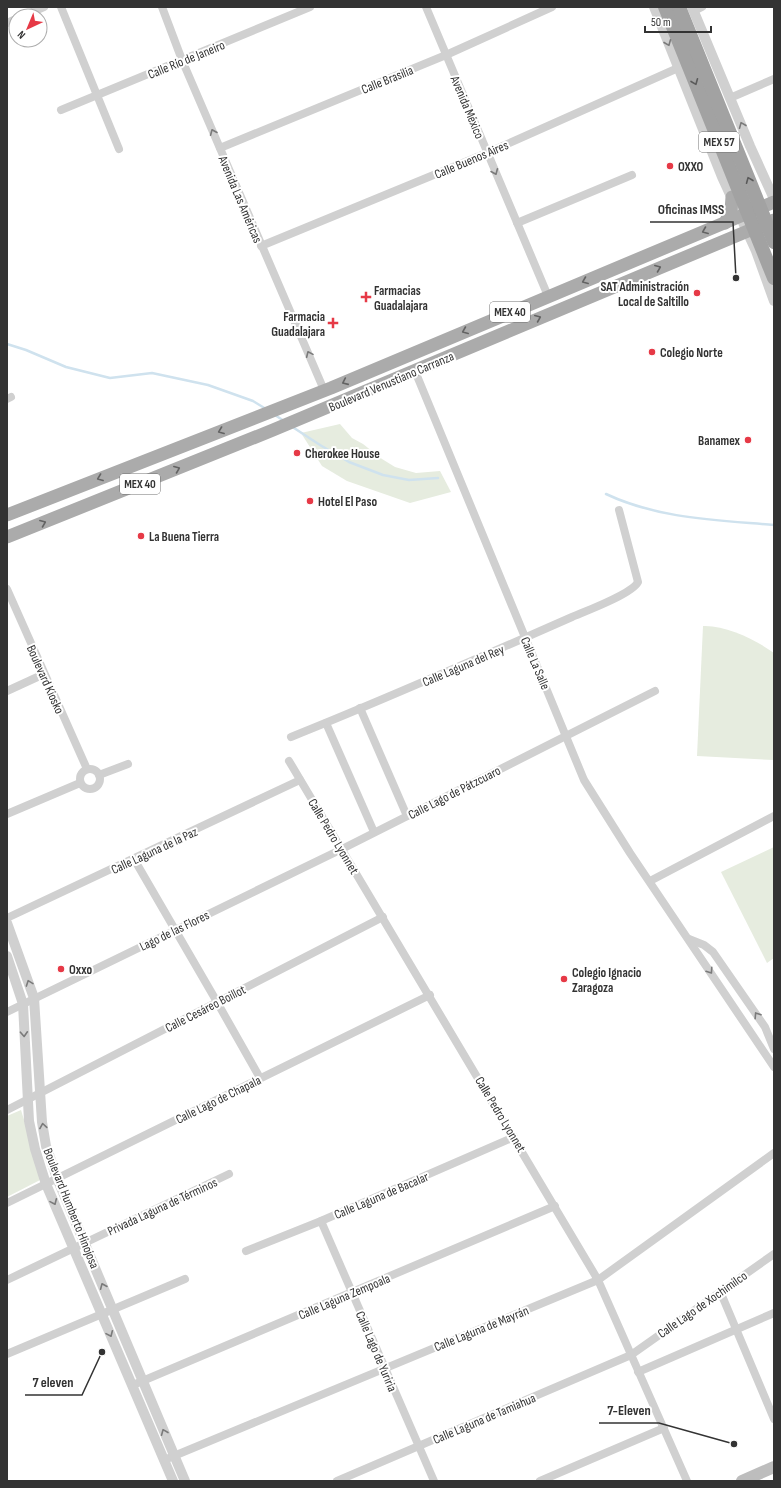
<svg xmlns="http://www.w3.org/2000/svg" width="781" height="1488" font-family="'Sofia Sans Condensed',sans-serif">
<rect width="100%" height="100%" fill="#fff"/>
<g fill="#e6ecdf">
<path d="M 340,424 L 352,438 L 363,444 L 382,459 L 395,467 L 416,473 L 440,471 L 451,492 L 410,503 L 347,481 L 322,466 L 301,433 Z"/>
<path d="M 703,626 C 726,625 756,640 774,653 L 774,760 L 697,756 Z"/>
<path d="M 774,847 L 774,958 L 767,963 L 721,872 Z"/>
<path d="M 21,1110 L 42,1179 L 7,1197 L 7,1116 Z"/>
</g>
<g fill="none" stroke-linecap="round" stroke-linejoin="round">
<g stroke="#cfe2ee" stroke-width="2.5">
<path d="M 7,344 L 26,350 L 66,367 L 110,378 L 152,373 L 208,385 L 253,401 L 266,409"/>
<path d="M 275,415 L 284,421"/>
<path d="M 291,426 L 320,445 L 349,462 L 383,475 L 409,480 L 438,478"/>
<path d="M 606,494 C 659,519 717,520 774,525"/>
</g>
<g stroke="#d0d0d0" stroke-width="8">
<path d="M 61,7 L 119,149"/>
<path d="M 162,7 L 182,60 L 324,390"/>
<path d="M 426,7 L 548,296"/>
<path d="M 694,11 L 702,7"/>
<path d="M 23,16 L 44,7"/>
<path d="M 7,23 L 16,19"/>
<path d="M 730,98 L 774,79"/>
<path d="M 61,110 L 310,7"/>
<path d="M 220,148 L 446,55 L 552,7"/>
<path d="M 517,223 L 632,175"/>
<path d="M 261,246 L 487,153 L 678,68"/>
<path d="M 415,371 L 584,780 L 630,853 L 774,1067"/>
<path d="M 7,399 L 11,397"/>
<path d="M 7,589 L 87,769"/>
<path d="M 7,691 L 44,674"/>
<path d="M 360,708 L 407,816"/>
<path d="M 326,723 L 374,832"/>
<path d="M 291,737 C 386,699 479,658 572,617 C 586,611 632,594 638,582 L 619,510"/>
<path d="M 289,761 L 598,1280 L 687,1481"/>
<circle cx="90" cy="779" r="10"/>
<path d="M 99,775 L 128,764"/>
<path d="M 7,814 L 80,783"/>
<path d="M 134,859 L 217,1002 L 260,1078"/>
<path d="M 650,881 L 774,816"/>
<path d="M 7,918 L 300,780"/>
<path d="M 689,939 L 704,945 L 713,952 L 765,1027 L 774,1049"/>
<path d="M 7,1012 L 342,849 L 655,691"/>
<path d="M 7,1110 L 383,917"/>
<path d="M 7,1203 L 430,995"/>
<path d="M 321,1221 L 434,1481"/>
<path d="M 246,1251 L 321,1221 L 514,1137"/>
<path d="M 7,1280 L 229,1174"/>
<path d="M 720,1291 L 774,1419"/>
<path d="M 7,1354 L 185,1279"/>
<path d="M 638,1372 L 774,1313"/>
<path d="M 133,1385 L 555,1206"/>
<path d="M 169,1458 L 598,1280 L 774,1153"/>
<path d="M 337,1481 L 631,1355 L 774,1254"/>
<path d="M 540,1481 L 664,1428"/>
</g>
<g stroke="#d0d0d0" stroke-width="10">
<path d="M 654,7 L 722,177 L 756,251 L 774,301"/>
<path d="M 692,7 L 750,146 L 774,199"/>
<path d="M 7,923 L 34,998 L 42,1122 L 46,1146 L 57,1178 L 185,1481"/>
<path d="M 7,956 L 23,1004 L 29,1121 L 35,1149 L 46,1184 L 173,1481"/>
</g>
<path stroke="#bdbdbd" stroke-width="12" d="M 742,1481 L 774,1467"/>
<g stroke="#ababab" stroke-width="13">
<path d="M 725,223 L 731,211 L 732,197"/>
<path d="M 7,515 L 331,388 L 774,202"/>
<path d="M 7,537 L 273,430 L 774,220"/>
</g>
<g stroke="#a2a2a2" stroke-width="14">
<path d="M 665,7 L 774,278"/>
<path d="M 679,7 L 774,242"/>
</g>
</g>
<defs><path id="oneway-chevron" d="M-2-3.5L2.5 0L-2 3.5" fill="none" stroke-width="1.6" stroke-linecap="round" stroke-linejoin="round"/></defs>
<g stroke="#7a7a7a">
<use href="#oneway-chevron" transform="translate(668 43) rotate(68)"/>
<use href="#oneway-chevron" transform="translate(742 125) rotate(-112)"/>
<use href="#oneway-chevron" transform="translate(213 132) rotate(-113)"/>
<use href="#oneway-chevron" transform="translate(495 172) rotate(67)"/>
<use href="#oneway-chevron" transform="translate(309 354) rotate(-114)"/>
<use href="#oneway-chevron" transform="translate(710 971) rotate(56)"/>
<use href="#oneway-chevron" transform="translate(29 983) rotate(-110)"/>
<use href="#oneway-chevron" transform="translate(757 1015) rotate(-123)"/>
<use href="#oneway-chevron" transform="translate(24 1034) rotate(87)"/>
<use href="#oneway-chevron" transform="translate(43 1126) rotate(-99)"/>
<use href="#oneway-chevron" transform="translate(54 1202) rotate(66)"/>
<use href="#oneway-chevron" transform="translate(103 1286) rotate(-113)"/>
<use href="#oneway-chevron" transform="translate(110 1334) rotate(66)"/>
<use href="#oneway-chevron" transform="translate(164 1432) rotate(-112)"/>
</g>
<g stroke="#5a5a5a">
<use href="#oneway-chevron" transform="translate(695 82) rotate(68)"/>
<use href="#oneway-chevron" transform="translate(749 180) rotate(-112)"/>
</g>
<g stroke="#636363">
<use href="#oneway-chevron" transform="translate(705 231) rotate(158)"/>
<use href="#oneway-chevron" transform="translate(658 268) rotate(-22)"/>
<use href="#oneway-chevron" transform="translate(585 281) rotate(158)"/>
<use href="#oneway-chevron" transform="translate(538 318) rotate(-23)"/>
<use href="#oneway-chevron" transform="translate(465 331) rotate(157)"/>
<use href="#oneway-chevron" transform="translate(345 382) rotate(156)"/>
<use href="#oneway-chevron" transform="translate(221 431) rotate(159)"/>
<use href="#oneway-chevron" transform="translate(177 469) rotate(-22)"/>
<use href="#oneway-chevron" transform="translate(100 478) rotate(159)"/>
<use href="#oneway-chevron" transform="translate(43 523) rotate(-22)"/>
</g>
<g fill="#e63946" stroke="#fff" stroke-width="1.5">
<circle cx="670" cy="166" r="4"/>
<circle cx="697" cy="293" r="4"/>
<path d="M364 291h4v4h4v4h-4v4h-4v-4h-4v-4h4z"/>
<path d="M331 317h4v4h4v4h-4v4h-4v-4h-4v-4h4z"/>
<circle cx="652" cy="352" r="4"/>
<circle cx="748" cy="440" r="4"/>
<circle cx="297" cy="453" r="4"/>
<circle cx="310" cy="501" r="4"/>
<circle cx="141" cy="536" r="4"/>
<circle cx="61" cy="969" r="4"/>
<circle cx="564" cy="979" r="4"/>
</g>
<g text-anchor="middle" stroke-width="4" stroke-linejoin="round" paint-order="stroke">
<g fill="#fff" stroke="#707070" stroke-width="1">
<rect x="699" y="132" width="40" height="20" rx="3"/>
<rect x="490" y="302" width="40" height="20" rx="3"/>
<rect x="120" y="474" width="40" height="20" rx="3"/>
</g>
<g font-size="12" font-weight="bold" fill="#333">
<text x="719" y="146">MEX 57</text>
<text x="510" y="316">MEX 40</text>
<text x="140" y="488">MEX 40</text>
</g>
<g font-size="13" fill="#333" stroke="#fff">
<text transform="translate(186 59) rotate(-22)" y="5">Calle Río de Janeiro</text>
<text transform="translate(387 79) rotate(-22)" y="5">Calle Brasilia</text>
<text transform="translate(468 107) rotate(67)" y="5">Avenida México</text>
<text transform="translate(471 159) rotate(-23)" y="5">Calle Buenos Aires</text>
<text transform="translate(241 199) rotate(67)" y="5">Avenida Las Américas</text>
<text transform="translate(391 381) rotate(-23)" y="5">Boulevard Venustiano Carranza</text>
<text transform="translate(536 663) rotate(67)" y="5">Calle La Salle</text>
<text transform="translate(463 665) rotate(-23)" y="5">Calle Laguna del Rey</text>
<text transform="translate(46 679) rotate(66)" y="5">Boulevard Kiosko</text>
<text transform="translate(454 792) rotate(-27)" y="5">Calle Lago de Pátzcuaro</text>
<text transform="translate(334 836) rotate(59)" y="5">Calle Pedro Lyonnet</text>
<text transform="translate(154 850) rotate(-25)" y="5">Calle Laguna de la Paz</text>
<text transform="translate(174 930) rotate(-26)" y="5">Lago de las Flores</text>
<text transform="translate(205 1008) rotate(-27)" y="5">Calle Cesáreo Boillot</text>
<text transform="translate(218 1099) rotate(-26)" y="5">Calle Lago de Chapala</text>
<text transform="translate(501 1114) rotate(59)" y="5">Calle Pedro Lyonnet</text>
<text transform="translate(381 1195) rotate(-23)" y="5">Calle Laguna de Bacalar</text>
<text transform="translate(162 1206) rotate(-25)" y="5">Privada Laguna de Términos</text>
<text transform="translate(72 1208) rotate(68)" y="5">Boulevard Humberto Hinojosa</text>
<text transform="translate(344 1296) rotate(-23)" y="5">Calle Laguna Zempoala</text>
<text transform="translate(702 1304) rotate(-35)" y="5">Calle Lago de Xochimilco</text>
<text transform="translate(481 1328) rotate(-22)" y="5">Calle Laguna de Mayrán</text>
<text transform="translate(377 1351) rotate(67)" y="5">Calle Lago de Yuriria</text>
<text transform="translate(484 1418) rotate(-23)" y="5">Calle Laguna de Tamiahua</text>
</g>
<g font-size="13" font-weight="bold" fill="#333" stroke="#fff" text-anchor="start">
<text x="678" y="171">OXXO</text>
<text x="689" y="291" text-anchor="end">SAT Administración<tspan x="689" dy="15">Local de Saltillo</tspan></text>
<text x="374" y="295">Farmacias<tspan x="374" dy="15">Guadalajara</tspan></text>
<text x="325" y="321" text-anchor="end">Farmacia<tspan x="325" dy="15">Guadalajara</tspan></text>
<text x="660" y="357">Colegio Norte</text>
<text x="740" y="445" text-anchor="end">Banamex</text>
<text x="305" y="458">Cherokee House</text>
<text x="318" y="506">Hotel El Paso</text>
<text x="149" y="541">La Buena Tierra</text>
<text x="69" y="974">Oxxo</text>
<text x="572" y="977">Colegio Ignacio<tspan x="572" dy="15">Zaragoza</tspan></text>
</g>
</g>
<path fill="none" stroke="#333" stroke-width="1.5" d="M736 278L733 222H650M102 1352L82 1395H25M734 1444L659 1423H599"/>
<g fill="#333" stroke="#fff" stroke-width="1.5">
<circle cx="736" cy="278" r="4"/>
<circle cx="102" cy="1352" r="4"/>
<circle cx="734" cy="1444" r="4"/>
</g>
<g font-size="14" text-anchor="middle" font-weight="bold" fill="#333" stroke="#fff" stroke-width="4" stroke-linejoin="round" paint-order="stroke">
<text x="691" y="214">Oficinas IMSS</text>
<text x="53" y="1387">7 eleven</text>
<text x="629" y="1415">7-Eleven</text>
</g>
<rect width="781" height="1488" fill="none" stroke="#333333" stroke-width="16"/>
<g transform="translate(28 28) rotate(224)"><circle r="19" fill="#ffffff" stroke="#adadad"/>
<path d="M0-3L7 15L0 10L-7 15Z" fill="#e63946"/>
<text y="-6" font-size="11" font-weight="bold" text-anchor="middle" fill="#333333">N</text>
</g>
<path d="M645 26v6h66v-6" fill="none" stroke="#333333" stroke-width="2"/>
<text x="651" y="26" font-size="12" fill="#333333" stroke="#ffffff" stroke-width="3" paint-order="stroke">50 m</text>
</svg>
